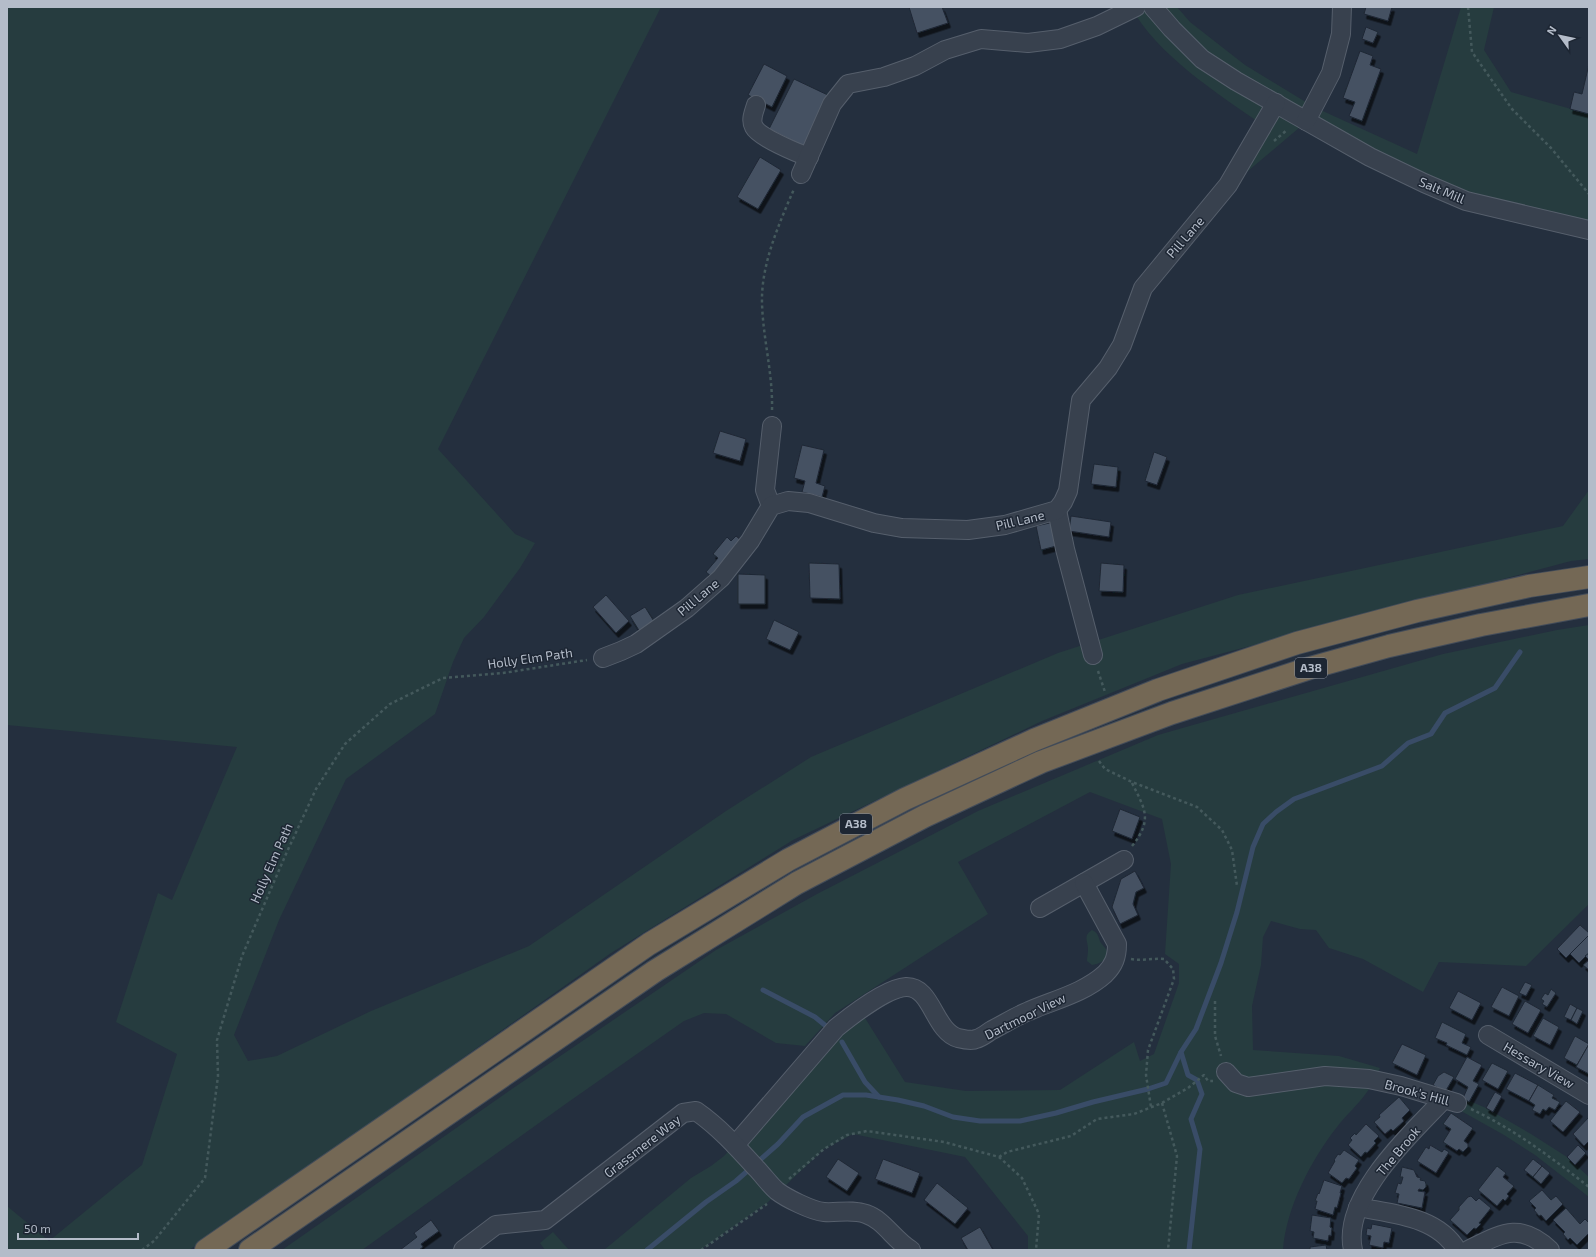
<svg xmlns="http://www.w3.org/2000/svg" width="1596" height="1257" font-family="'Exo 2',sans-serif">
<defs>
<filter id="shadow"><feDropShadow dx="2.5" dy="4.5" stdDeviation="0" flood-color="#0009"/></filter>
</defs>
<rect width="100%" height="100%" fill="#242f3e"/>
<g fill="#263c3f">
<path d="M 7,7 L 661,7 L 438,449 L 515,534 L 535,543 L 520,568 L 484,617 L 464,638 L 453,662 L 435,714 L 346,779 L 279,920 L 234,1035 L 248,1061 L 277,1056 L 371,1011 L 529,946 L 726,811 L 811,757 L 1058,653 L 1238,595 L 1563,526 L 1589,490 L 1589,559 L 1571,561 L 1182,664 L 1042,721 L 793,840 L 611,953 L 278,1189 L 189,1250 L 7,1250 L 7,1206 L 49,1241 L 142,1165 L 177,1054 L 116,1022 L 158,893 L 172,900 L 237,747 L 7,725 Z"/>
<path d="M 1131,7 L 1177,7 L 1190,22 L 1245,65 L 1314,107 L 1417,154 L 1461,7 L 1494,7 L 1484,50 L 1511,92 L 1589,114 L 1589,230 L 1466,201 L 1306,122 L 1248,171 L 1228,185 L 1263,125 C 1219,95 1156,54 1131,7 Z"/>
<path d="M 1589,625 L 1589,904 L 1526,966 L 1439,962 L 1423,992 L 1363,959 L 1329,948 L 1316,930 L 1300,929 L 1271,921 L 1263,937 L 1261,965 L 1252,1006 L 1253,1050 L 1339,1056 L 1380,1068 C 1376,1076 1373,1085 1367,1092 C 1358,1105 1346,1115 1337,1127 C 1311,1160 1286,1208 1283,1250 L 1028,1250 L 1028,1236 L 965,1157 L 853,1134 L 824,1149 L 767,1203 L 700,1250 L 604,1250 L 691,1178 L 711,1166 L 724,1156 L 860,1010 L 905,1082 L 966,1091 L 1060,1090 L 1134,1042 L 1140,1061 L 1154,1054 L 1179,983 L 1179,964 L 1165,954 L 1171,864 L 1162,819 L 1090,792 L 958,862 L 988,914 L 835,1013 L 805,1046 L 776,1043 L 726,1014 L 704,1013 L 684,1021 L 567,1103 L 362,1250 L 282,1250 L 509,1091 L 716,950 L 817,894 L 978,811 L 1158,735 L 1443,654 L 1557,630 Z"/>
<path d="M 1092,930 C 1099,933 1098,938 1101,943 C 1103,946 1106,948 1107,951 C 1109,960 1099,964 1092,965 L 1087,961 C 1087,957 1088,954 1088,951 C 1089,942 1082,936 1092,930 Z"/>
<path d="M 1463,1098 L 1486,1108 L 1531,1134 L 1567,1157 L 1589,1177 L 1589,1197 L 1535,1155 L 1504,1135 L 1454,1107 Z"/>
<path d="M 553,1232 L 569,1250 L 545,1250 L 540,1243 Z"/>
</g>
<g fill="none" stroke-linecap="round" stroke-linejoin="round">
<g stroke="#394c67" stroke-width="5">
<path d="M 763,990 L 815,1017 L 826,1026"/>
<path d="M 842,1042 L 865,1082 L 879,1097"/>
<path d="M 647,1250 L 706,1202 L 736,1181 L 778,1144 L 803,1117 L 843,1095 L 866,1095 L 898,1100 L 924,1106 L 953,1117 L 980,1121 L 1020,1121 L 1056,1113 L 1093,1102 L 1148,1089 L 1166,1083 L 1181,1052"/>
<path d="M 1189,1250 L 1200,1149 L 1191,1119 L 1202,1094 L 1197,1080 L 1188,1075 L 1181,1052 L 1196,1029 L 1221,963 L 1237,912 L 1253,847 L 1263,824 L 1276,812 L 1294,799 L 1382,766 L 1408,743 L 1431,734 L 1445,713 L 1495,688 L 1520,652"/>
</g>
</g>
<g fill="#455162" stroke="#1f2835" filter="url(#shadow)">
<path d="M 909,7 L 942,7 L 948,23 L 917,33 Z"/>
<path d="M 1366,7 L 1392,7 L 1388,21 L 1364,14 Z"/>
<path d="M 1366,27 L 1378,32 L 1373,43 L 1362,39 Z"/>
<path d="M 1360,51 L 1373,56 L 1370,65 L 1381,69 L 1362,121 L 1349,116 L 1355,102 L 1343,98 Z"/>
<path d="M 764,64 L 787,76 L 772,107 L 748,95 Z"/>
<path d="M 1589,64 L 1589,114 L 1570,109 L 1574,92 L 1582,94 Z"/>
<path d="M 794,79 L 832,97 L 807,148 L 769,129 Z"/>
<path d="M 760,157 L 781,170 L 758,209 L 737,197 Z"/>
<path d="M 720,431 L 746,439 L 740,461 L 713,453 Z"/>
<path d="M 802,445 L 824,450 L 816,483 L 825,486 L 822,497 L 802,492 L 805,481 L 794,478 Z"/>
<path d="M 1154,452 L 1167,457 L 1157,485 L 1145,481 Z"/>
<path d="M 1094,464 L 1118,467 L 1116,487 L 1091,484 Z"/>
<path d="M 1071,516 L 1111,522 L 1109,537 L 1069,531 Z"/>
<path d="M 1054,522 L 1060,545 L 1041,550 L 1036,526 Z"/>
<path d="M 736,536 L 742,541 L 712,577 L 706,572 L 718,558 L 713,554 L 727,537 L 731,541 Z"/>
<path d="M 809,563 L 839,564 L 840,599 L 810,598 Z"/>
<path d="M 1101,563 L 1124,565 L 1123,592 L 1099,591 Z"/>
<path d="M 738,574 L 765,575 L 765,604 L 738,604 Z"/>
<path d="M 606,595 L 629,621 L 616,633 L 593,607 Z"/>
<path d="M 645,607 L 655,623 L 640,632 L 630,616 Z"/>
<path d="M 774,620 L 799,632 L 790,650 L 766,639 Z"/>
<path d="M 1120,809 L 1140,817 L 1132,839 L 1112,831 Z"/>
<path d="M 1135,871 L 1144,888 L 1136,892 L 1133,904 L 1138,915 L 1120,924 L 1112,907 L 1121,879 Z"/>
<path d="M 1580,925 L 1589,933 L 1589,935 L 1566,958 L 1557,949 Z"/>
<path d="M 1589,935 L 1589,953 L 1579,963 L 1570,954 Z"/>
<path d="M 1589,953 L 1589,970 L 1583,965 L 1589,960 L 1585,956 Z"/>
<path d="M 1525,982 L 1532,985 L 1526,996 L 1519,993 Z"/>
<path d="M 1502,987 L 1519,996 L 1509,1016 L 1491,1007 Z"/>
<path d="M 1551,989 L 1556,993 L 1547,1007 L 1542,1004 L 1544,1001 L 1541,999 L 1545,993 L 1548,995 Z"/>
<path d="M 1458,991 L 1481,1003 L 1472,1020 L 1449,1008 Z"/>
<path d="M 1525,1001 L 1541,1010 L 1528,1033 L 1512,1024 Z"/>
<path d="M 1570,1004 L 1577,1008 L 1571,1020 L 1564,1017 Z"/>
<path d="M 1577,1008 L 1583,1011 L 1577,1024 L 1571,1020 Z"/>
<path d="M 1543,1018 L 1559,1027 L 1550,1045 L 1533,1036 Z"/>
<path d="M 1442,1022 L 1466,1034 L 1462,1043 L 1471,1047 L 1467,1055 L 1446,1045 L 1447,1043 L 1435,1038 Z"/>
<path d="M 1575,1036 L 1589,1044 L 1577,1065 L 1564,1058 Z"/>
<path d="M 1402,1044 L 1426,1055 L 1417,1075 L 1392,1063 Z"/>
<path d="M 1589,1044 L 1589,1074 L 1576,1067 Z"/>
<path d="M 1467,1057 L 1482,1065 L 1473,1081 L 1479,1084 L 1469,1102 L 1463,1098 L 1468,1087 L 1455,1079 Z"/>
<path d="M 1492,1063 L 1508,1071 L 1498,1089 L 1482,1080 Z"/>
<path d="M 1444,1072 L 1454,1077 L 1445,1092 L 1433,1085 L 1438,1076 Z"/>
<path d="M 1515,1073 L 1538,1085 L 1529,1101 L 1506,1089 Z"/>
<path d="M 1538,1085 L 1554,1095 L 1552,1098 L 1560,1102 L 1555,1110 L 1549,1107 L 1546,1111 L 1543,1109 L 1540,1114 L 1532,1110 L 1535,1105 L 1529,1101 Z"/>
<path d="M 1495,1092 L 1502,1096 L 1493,1112 L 1486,1108 Z"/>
<path d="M 1399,1097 L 1410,1110 L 1402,1118 L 1404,1121 L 1393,1131 L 1391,1129 L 1385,1134 L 1374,1122 L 1380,1117 L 1379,1115 Z"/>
<path d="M 1566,1101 L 1580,1112 L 1563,1132 L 1550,1121 Z"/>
<path d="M 1451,1113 L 1473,1128 L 1464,1141 L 1468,1144 L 1468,1147 L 1463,1152 L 1459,1149 L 1457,1151 L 1443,1142 L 1451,1129 L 1443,1124 Z"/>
<path d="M 1589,1117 L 1589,1141 L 1584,1146 L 1573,1134 Z"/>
<path d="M 1366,1124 L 1379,1136 L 1374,1141 L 1376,1143 L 1367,1153 L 1365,1152 L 1361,1157 L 1348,1145 L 1352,1140 L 1350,1138 L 1355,1133 L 1356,1135 Z"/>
<path d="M 1430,1145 L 1442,1152 L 1444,1149 L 1449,1152 L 1436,1173 L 1417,1161 L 1426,1147 L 1429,1149 Z"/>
<path d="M 1578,1145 L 1586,1153 L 1575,1165 L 1567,1157 Z"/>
<path d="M 1344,1150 L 1359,1160 L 1355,1166 L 1357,1168 L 1349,1179 L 1346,1178 L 1342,1183 L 1328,1173 L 1335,1161 L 1334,1160 L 1338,1154 L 1340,1155 Z"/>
<path d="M 838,1159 L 859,1173 L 847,1191 L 826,1177 Z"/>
<path d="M 883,1159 L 920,1173 L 912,1193 L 875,1179 Z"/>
<path d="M 1533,1159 L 1542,1166 L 1533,1177 L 1524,1170 Z"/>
<path d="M 1497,1166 L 1506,1173 L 1503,1177 L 1514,1186 L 1507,1194 L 1509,1196 L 1505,1201 L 1503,1199 L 1497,1206 L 1478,1190 Z"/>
<path d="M 1542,1166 L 1550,1173 L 1541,1184 L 1533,1177 Z"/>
<path d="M 1402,1167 L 1414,1170 L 1417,1177 L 1421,1178 L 1420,1180 L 1425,1181 L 1426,1184 L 1426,1187 L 1423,1190 L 1419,1189 L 1418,1191 L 1425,1192 L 1422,1208 L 1397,1203 L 1399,1194 L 1395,1193 L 1398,1183 L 1401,1184 L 1403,1177 L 1400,1177 Z"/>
<path d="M 1324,1180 L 1342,1186 L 1340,1193 L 1341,1193 L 1337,1208 L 1335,1207 L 1333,1215 L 1315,1209 L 1317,1201 L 1315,1201 L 1318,1193 L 1319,1194 Z"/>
<path d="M 937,1183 L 968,1208 L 955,1224 L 924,1200 Z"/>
<path d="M 1542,1190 L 1551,1200 L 1556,1196 L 1563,1204 L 1546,1221 L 1541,1215 L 1539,1216 L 1534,1210 L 1536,1208 L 1529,1201 Z"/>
<path d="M 1471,1196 L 1476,1201 L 1479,1198 L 1491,1208 L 1479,1223 L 1481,1224 L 1476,1229 L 1474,1228 L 1467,1235 L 1450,1220 L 1459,1210 L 1459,1207 L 1468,1197 Z"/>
<path d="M 1566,1208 L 1580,1224 L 1585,1219 L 1589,1223 L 1589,1233 L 1577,1245 L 1570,1238 L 1568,1240 L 1563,1234 L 1565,1232 L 1553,1220 Z"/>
<path d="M 1312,1215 L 1331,1218 L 1330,1227 L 1332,1228 L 1331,1236 L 1329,1235 L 1328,1241 L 1313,1238 L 1314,1232 L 1310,1231 Z"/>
<path d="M 431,1220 L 439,1231 L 421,1244 L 423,1247 L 419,1250 L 400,1250 L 417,1237 L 414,1233 Z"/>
<path d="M 1372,1224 L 1392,1228 L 1389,1243 L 1384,1242 L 1383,1248 L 1369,1245 L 1371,1236 L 1366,1235 L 1367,1228 L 1371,1229 Z"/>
<path d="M 980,1227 L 993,1250 L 968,1250 L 961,1238 Z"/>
<path d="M 1326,1245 L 1327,1250 L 1310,1250 L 1310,1247 Z"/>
</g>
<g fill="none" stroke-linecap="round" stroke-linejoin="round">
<g stroke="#565f6c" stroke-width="20">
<g id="minor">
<path d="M 1153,7 L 1172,29 L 1202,59 L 1236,81 L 1370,157 L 1424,183 L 1466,201 L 1589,230"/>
<path d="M 756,105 C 754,112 750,120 754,127 C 759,137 797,153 809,157"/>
<path d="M 1306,121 L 1331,73 L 1341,34 L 1342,7"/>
<path d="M 801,174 L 832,104 L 848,84 L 884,77 L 915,66 L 945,50 L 981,39 L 1028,43 L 1060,39 L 1097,26 L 1136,7"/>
<path d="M 771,506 L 765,490 L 772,426"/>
<path d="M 1057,510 L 1065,549 L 1093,655"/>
<path d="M 603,658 L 621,651 L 636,644 L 687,608 L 721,578 L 750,541 L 771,506 L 788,501 L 809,503 L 874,523 L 902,528 L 968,530 L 1005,525 L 1057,510 L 1063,502 L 1068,491 L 1081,400 L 1108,368 L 1122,345 L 1143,288 L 1228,185 L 1276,103"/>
<path d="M 1040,908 L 1124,860"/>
<path d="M 1488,1035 L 1589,1095"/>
<path d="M 1226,1072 L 1236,1083 L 1248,1087 L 1325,1076 L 1369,1079 L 1401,1086 L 1457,1103"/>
<path d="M 735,1145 L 836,1028 C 852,1015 887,988 906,987 C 932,986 934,1031 958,1038 C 962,1039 972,1041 976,1039 C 981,1038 987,1033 992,1030 C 1004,1024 1016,1016 1029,1011 C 1054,1000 1084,993 1105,974 C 1114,965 1117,957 1117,944 L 1084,883"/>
<path d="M 1358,1207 C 1392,1214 1437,1216 1457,1250"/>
<path d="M 463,1250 L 496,1225 L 545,1220 L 683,1113 L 696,1111 C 719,1127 737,1147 756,1168 C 763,1175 769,1184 777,1191 C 786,1198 812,1211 824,1212 C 838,1213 852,1209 866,1214 C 884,1220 894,1240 911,1250"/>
<path d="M 1353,1250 C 1341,1197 1411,1134 1444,1099"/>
<path d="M 1468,1250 C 1501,1234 1519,1221 1550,1250"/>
</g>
</g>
<g stroke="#434c59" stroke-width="24">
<g id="highway">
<path d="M 206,1250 L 649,944 L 788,860 L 905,799 L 1034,740 L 1158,690 L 1297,643 L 1417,611 L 1529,586 L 1589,577"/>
<path d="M 250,1250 L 655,971 L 797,883 L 925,816 L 1041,762 L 1172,713 L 1310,668 L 1389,646 L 1481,625 L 1589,605"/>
</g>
</g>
<g stroke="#44595c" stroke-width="2.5" stroke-dasharray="3 3" stroke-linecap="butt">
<path d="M 1468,7 L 1472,52 L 1512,109 L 1551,148 L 1589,194"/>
<path d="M 1274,141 L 1287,130"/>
<path d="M 772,410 C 773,374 763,339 762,303 C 761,264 779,224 794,189"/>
<path d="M 1098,671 L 1105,692"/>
<path d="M 1099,761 L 1105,769 L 1132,782 L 1197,807 L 1222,830 L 1232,850 L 1237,886"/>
<path d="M 1132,846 C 1153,820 1145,809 1132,783"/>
<path d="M 1131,959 C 1142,961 1153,958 1164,959 L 1173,969 L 1174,979 L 1148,1050 L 1146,1075 L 1151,1107"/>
<path d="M 1215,1001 L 1215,1036 L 1221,1056"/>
<path d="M 1162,1103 L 1177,1156 L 1168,1250"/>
<path d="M 1471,1109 C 1514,1129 1552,1158 1589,1187"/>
<path d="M 999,1157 L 1007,1152 L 1071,1136 L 1097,1119 L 1134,1114 L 1162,1103 L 1188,1088 L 1204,1075 L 1208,1081 L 1213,1081"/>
<path d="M 789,1179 L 824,1149 L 847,1135 L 867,1131 L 944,1142 L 999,1157 L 1022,1178 L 1039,1214 L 1036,1250"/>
<path d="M 142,1250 L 154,1241 L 205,1178 L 218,1076 L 217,1040 L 242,956 L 286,854 L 316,789 L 345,744 L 390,704 L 443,678 L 503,673 L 587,660"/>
<path d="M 701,1250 L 767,1204"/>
</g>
<use href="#minor" stroke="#38414e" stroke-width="18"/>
<use href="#highway" stroke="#746855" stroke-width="22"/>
</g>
<g text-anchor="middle" stroke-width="3" stroke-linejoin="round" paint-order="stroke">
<g fill="#1d2633" stroke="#878f9c" stroke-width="1">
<rect x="1295" y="658" width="32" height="20" rx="3"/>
<rect x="840" y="814" width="32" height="20" rx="3"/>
</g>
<g font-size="12" font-weight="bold" fill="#b4bcc9">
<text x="1311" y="672">A38</text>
<text x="856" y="828">A38</text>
</g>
<g font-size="13" fill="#b4bcc9" stroke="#1d2633">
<text transform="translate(1442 190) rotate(23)" y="5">Salt Mill</text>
<text transform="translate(1185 237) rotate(-49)" y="5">Pill Lane</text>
<text transform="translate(1020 520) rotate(-13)" y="5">Pill Lane</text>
<text transform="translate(698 597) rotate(-40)" y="5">Pill Lane</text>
<text transform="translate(530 658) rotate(-8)" y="5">Holly Elm Path</text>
<text transform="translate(271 863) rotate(-66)" y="5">Holly Elm Path</text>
<text transform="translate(1025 1016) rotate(-26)" y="5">Dartmoor View</text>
<text transform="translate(1539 1065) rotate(30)" y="5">Hessary View</text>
<text transform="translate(1417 1092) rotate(15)" y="5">Brook's Hill</text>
<text transform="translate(642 1146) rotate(-38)" y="5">Grassmere Way</text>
<text transform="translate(1398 1151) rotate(-50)" y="5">The Brook</text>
</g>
</g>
<rect width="1596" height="1257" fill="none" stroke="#b4bcc9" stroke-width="16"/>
<g transform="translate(1560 36) rotate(303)" stroke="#1d2633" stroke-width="3" paint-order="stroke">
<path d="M0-3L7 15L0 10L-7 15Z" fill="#b4bcc9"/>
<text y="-6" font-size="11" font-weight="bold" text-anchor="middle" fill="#b4bcc9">N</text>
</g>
<path d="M18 1233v6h120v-6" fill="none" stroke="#b4bcc9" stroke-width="2"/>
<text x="24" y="1233" font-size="12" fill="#b4bcc9" stroke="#1d2633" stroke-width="3" paint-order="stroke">50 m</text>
</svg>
